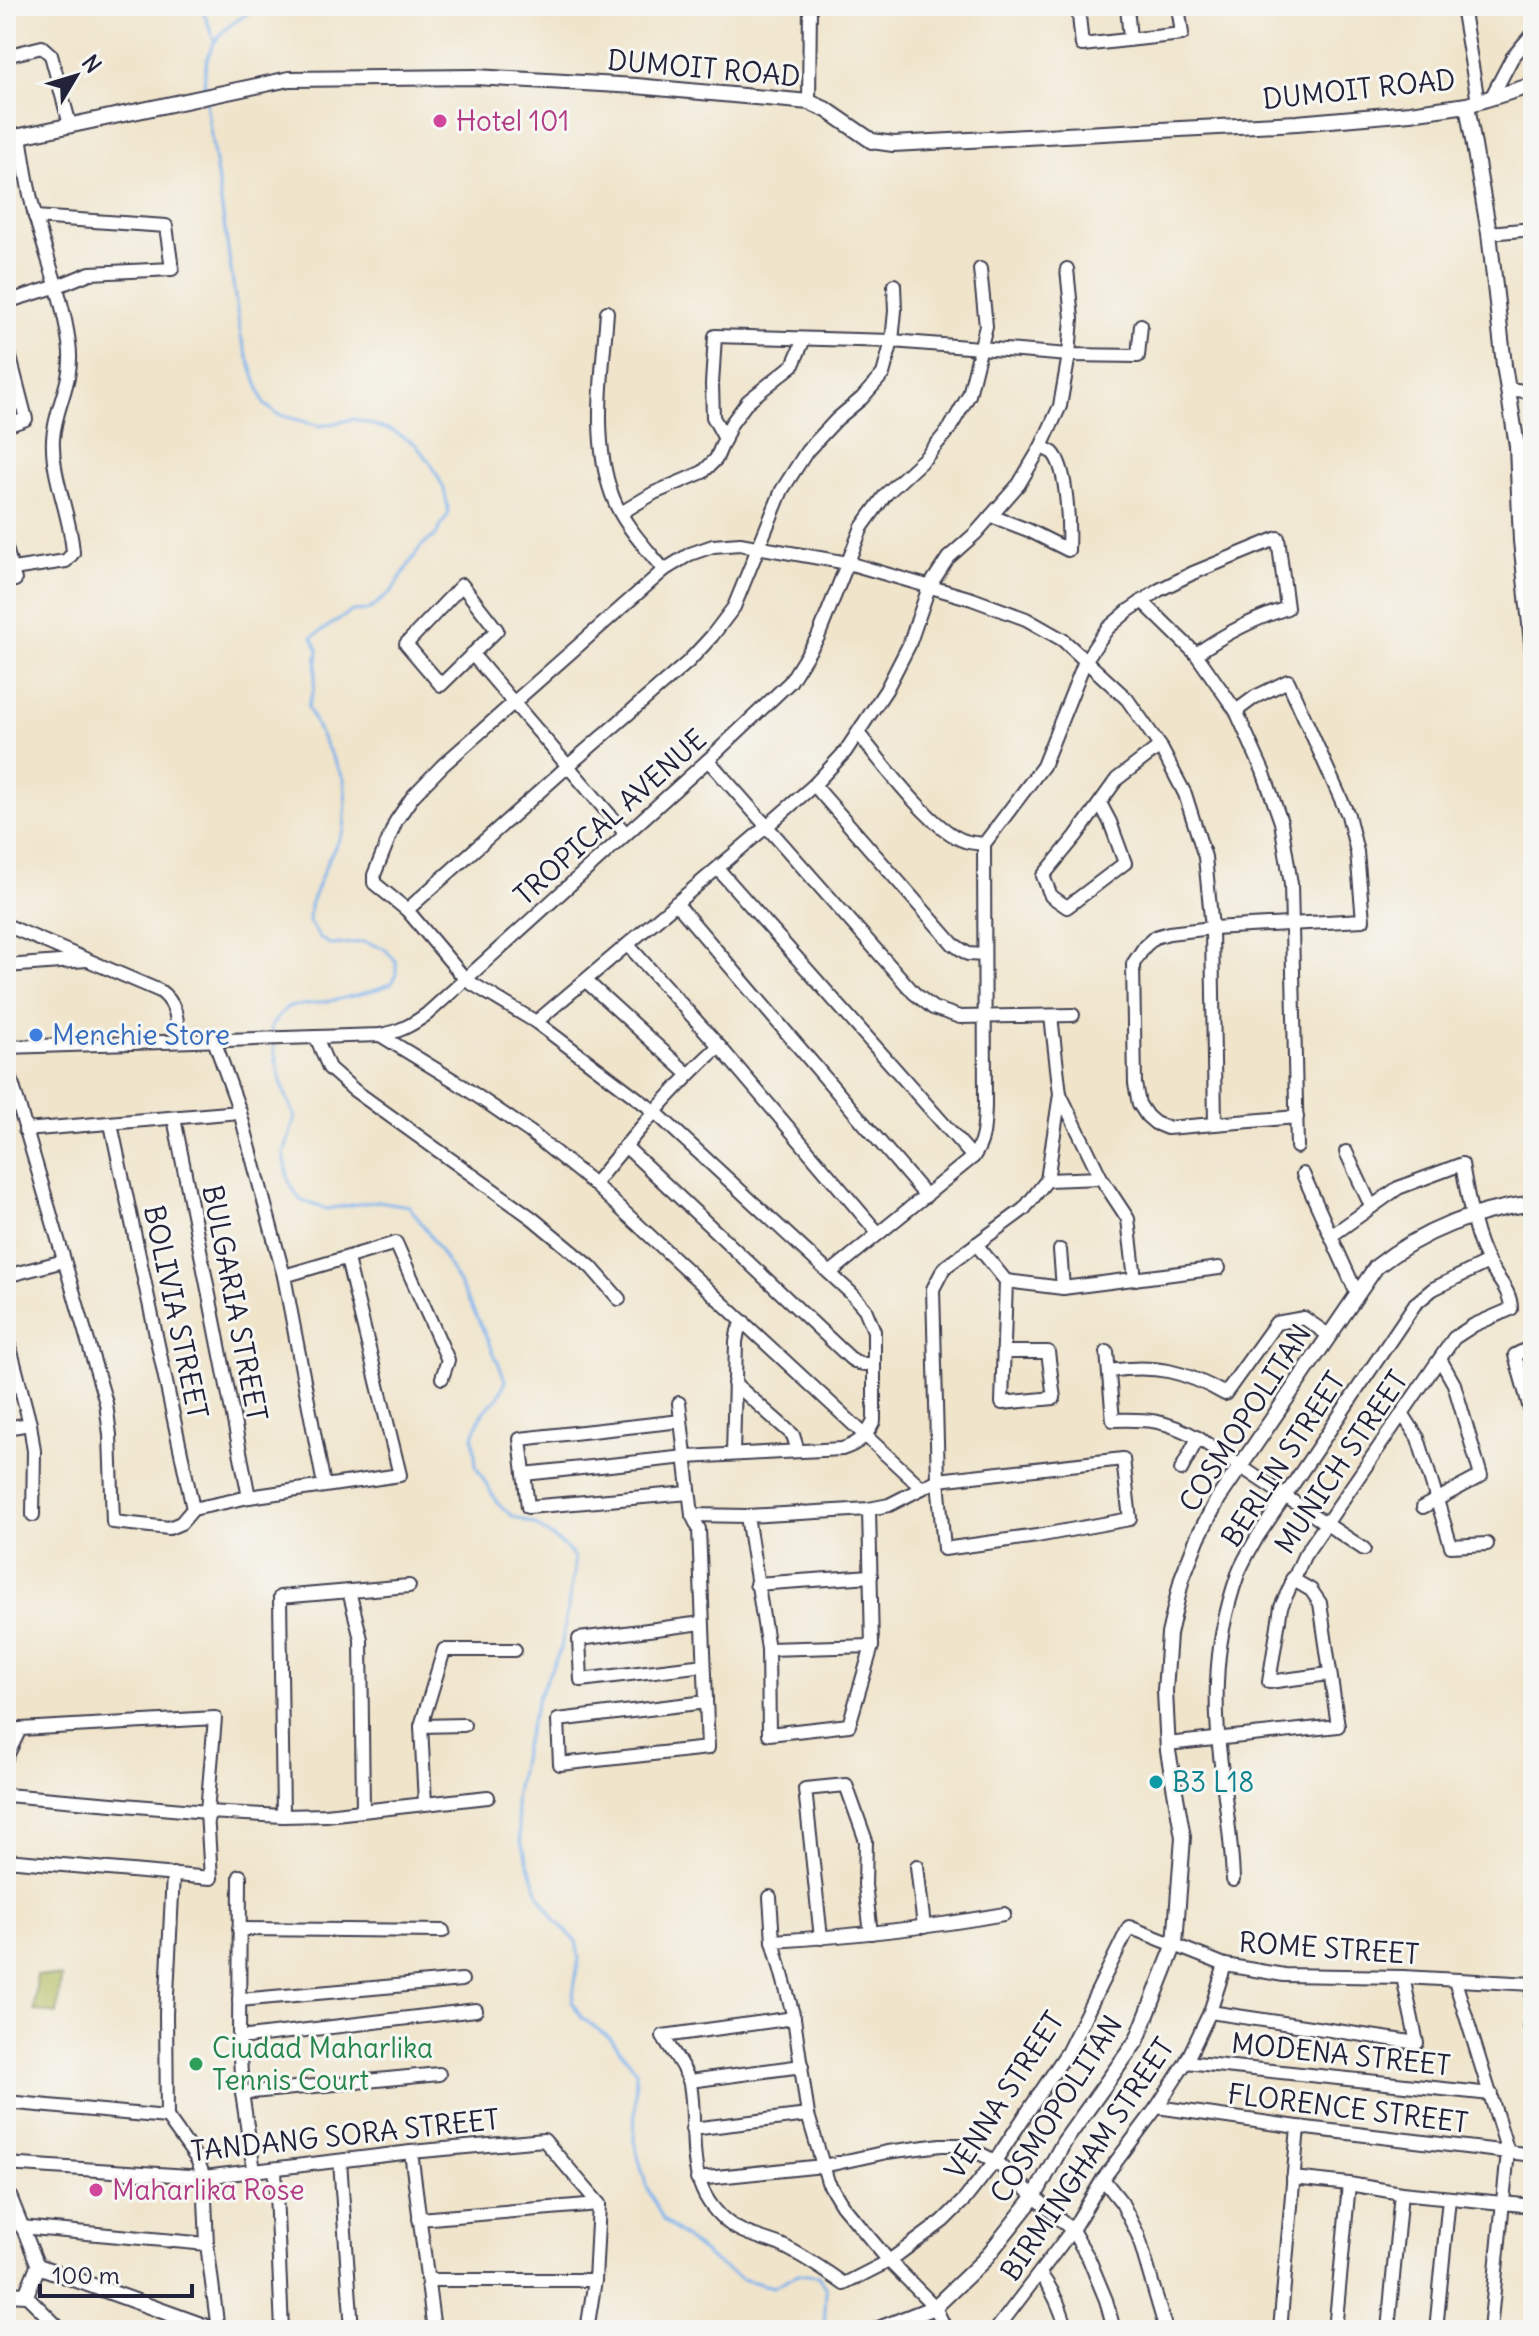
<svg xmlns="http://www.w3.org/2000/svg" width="1539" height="2336" font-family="Delius,sans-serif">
<rect width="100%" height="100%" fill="#f6f6f2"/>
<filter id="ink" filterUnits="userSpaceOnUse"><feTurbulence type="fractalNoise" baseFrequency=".0125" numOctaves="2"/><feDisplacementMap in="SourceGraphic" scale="16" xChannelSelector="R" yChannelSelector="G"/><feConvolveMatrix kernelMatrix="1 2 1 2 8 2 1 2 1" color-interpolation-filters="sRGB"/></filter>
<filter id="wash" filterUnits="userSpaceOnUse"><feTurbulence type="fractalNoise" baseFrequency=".006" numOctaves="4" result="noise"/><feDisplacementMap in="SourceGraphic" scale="32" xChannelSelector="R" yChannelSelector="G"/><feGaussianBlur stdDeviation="1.8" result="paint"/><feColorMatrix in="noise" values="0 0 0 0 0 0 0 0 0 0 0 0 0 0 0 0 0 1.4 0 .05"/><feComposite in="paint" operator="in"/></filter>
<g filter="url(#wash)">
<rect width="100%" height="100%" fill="#f0e4ca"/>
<path fill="#b0bc5d" stroke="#696f4c" stroke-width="2" d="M 37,1975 L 61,1977 L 57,2014 L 34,2011 Z"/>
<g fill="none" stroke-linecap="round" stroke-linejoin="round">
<g stroke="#7db2eb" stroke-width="3">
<path d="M 199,6 L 205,15 L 214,40"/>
<path d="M 205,90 C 201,44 224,24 263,6"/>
<path d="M 206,102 L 241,337 L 264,404 L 277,414 L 320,426 L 354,419 L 393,431 L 415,444 L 432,465 L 444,489 L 449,513 L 435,536 L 421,546 L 391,592 L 369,610 L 352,611 L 312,637 L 318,650 L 314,688 L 308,707 L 320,734 L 344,779 L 346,802 L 344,830 L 328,860 L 310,905 L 309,922 L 320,938 L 331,945 L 364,942 L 384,948 L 396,962 L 396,974 L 391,984 C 355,998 326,1002 287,1007 L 271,1026 L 272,1037"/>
<path d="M 273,1044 L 283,1089 L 295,1117 L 284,1154 L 289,1182 L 300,1200 L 326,1209 L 378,1201 L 409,1206 C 449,1259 480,1319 506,1381 L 498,1397 L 481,1415 L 473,1436 L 476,1466 L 496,1501 L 512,1516 L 534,1524 L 564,1546 L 574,1557 L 574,1572 L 561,1648 L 539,1695 L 524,1747 L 515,1800 L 521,1842 L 539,1895 L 556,1921 L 576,1941 L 579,1957 L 572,2002 L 582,2018 L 610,2038 L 636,2070 L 634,2141 L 646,2185 L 663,2220 L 715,2262 L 742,2279 L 773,2287 L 798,2274 L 818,2276 L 826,2289 L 824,2330"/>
</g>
</g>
</g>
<g filter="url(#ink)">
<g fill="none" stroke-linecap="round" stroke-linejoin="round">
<g stroke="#413f50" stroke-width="16">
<g id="minor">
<path d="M 1078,6 L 1082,45 L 1182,34 L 1178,6"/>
<path d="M 1127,6 L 1130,39"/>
<path d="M 1462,6 L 1478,102"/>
<path d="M 6,56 L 42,47 L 51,55 L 70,125"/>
<path d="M 1491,98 L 1512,58 L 1533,33"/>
<path d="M 809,102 L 810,6"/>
<path d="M 1489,233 L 1533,229"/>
<path d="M 6,302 L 58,286 L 90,273 L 172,269 L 166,226 L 35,217"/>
<path d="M 607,312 C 603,371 591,437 612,495 C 622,523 645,547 664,570"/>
<path d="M 6,342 L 26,419 L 6,426"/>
<path d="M 1508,389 L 1533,392"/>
<path d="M 725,439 L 713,417 L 712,384 L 715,336 L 892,341 L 1069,355 L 1138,356 L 1141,325"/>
<path d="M 1517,446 L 1533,448"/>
<path d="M 621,513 L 654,493 L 703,472 L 716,459 L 731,424 L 748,401 L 793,365 L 804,339"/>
<path d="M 991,516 L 1028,530 L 1068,550 C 1069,529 1068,469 1053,453 C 1052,452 1042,447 1041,447"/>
<path d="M 6,548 L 15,580"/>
<path d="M 6,570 L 66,561 L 73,553 C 71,515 51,477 53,439 C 55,405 75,381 69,343 C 63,299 48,262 36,219 C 28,192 24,163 20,135"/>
<path d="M 462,585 L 497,630 L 441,685 L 406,644 Z"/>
<path d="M 1142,601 L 1196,654 L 1236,711 L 1263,771 L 1281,822 L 1291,884 L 1297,1147"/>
<path d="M 472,654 L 626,834"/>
<path d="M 1236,711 L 1255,697 L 1288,681 L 1348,815 L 1357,852 L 1363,920 L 1212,928 L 1169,933 L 1155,937 L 1145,946 L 1133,964 L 1135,1084 L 1139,1104 L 1147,1116 L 1155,1123 L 1167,1128 L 1297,1117"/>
<path d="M 858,733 C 880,760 932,831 965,841 C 971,843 978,843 984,844"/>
<path d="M 708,760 L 914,993 L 933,1008 L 960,1017 L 1073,1015"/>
<path d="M 814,785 L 953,944 L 968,954 L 984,955"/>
<path d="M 1100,803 L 1110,822 L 1125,863 L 1067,907 L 1051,896 L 1043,876 L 1076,836 L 1117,779 L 1160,746"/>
<path d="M 718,869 L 973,1157"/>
<path d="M 676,903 L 926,1196"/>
<path d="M 407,910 L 568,766 L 688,662 L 712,636 L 734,607 L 782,490 L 807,451 L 837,419 L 862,398 L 883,374 L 892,341 L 895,311 L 894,285"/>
<path d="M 6,925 L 160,991 C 178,1004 177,1021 179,1041"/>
<path d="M 628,945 L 719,1046 L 878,1233"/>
<path d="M 6,966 L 87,960"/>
<path d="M 586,981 L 688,1074"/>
<path d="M 536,1022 L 766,827 L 814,785 L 845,752 L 886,690 L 909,645 L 929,587 L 948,558 L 976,533 L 1019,484 L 1041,447 L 1060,406 L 1069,355 L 1072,318 L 1067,269"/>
<path d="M 380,1035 L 455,1081 L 530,1132 L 594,1184 L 922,1488"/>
<path d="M 316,1037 L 329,1068 L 354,1090 L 532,1218 L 591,1267 L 619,1299"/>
<path d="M 214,1040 L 240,1112 L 284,1276 L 324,1485"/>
<path d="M 6,1047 L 380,1035 C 399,1032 412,1025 427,1014 L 708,760 L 790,682 L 818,637 L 862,527 L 886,494 L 926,457 L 950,428 L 969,395 L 986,326 L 980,269"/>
<path d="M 6,1062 L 106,1403 L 110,1435 L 113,1522 L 169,1528 L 181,1523 L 193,1509 L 249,1497 L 400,1475 L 347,1259"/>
<path d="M 1060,1094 L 1101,1178 L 1128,1219 L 1135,1279"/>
<path d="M 174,1118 L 249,1497"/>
<path d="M 111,1124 L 193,1509"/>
<path d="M 25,1130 L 240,1112"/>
<path d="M 625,1146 L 850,1358 C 858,1364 864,1365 873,1363"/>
<path d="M 1346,1152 L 1371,1206"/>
<path d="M 1303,1174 L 1357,1294"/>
<path d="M 1047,1180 L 1101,1178"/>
<path d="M 594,1184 C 634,1135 673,1088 719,1046"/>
<path d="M 976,1244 L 1006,1281 L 1002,1403 L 1054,1398 L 1048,1352 L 1003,1352"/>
<path d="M 1060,1250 L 1063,1288"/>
<path d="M 830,1273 L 973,1157 C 985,1141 984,1125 985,1106 L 984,844 L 1043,766 L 1085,661 L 1107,629 L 1128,611 L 1159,590 L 1193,573 L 1278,538 L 1287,608 C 1252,620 1226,633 1196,654"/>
<path d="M 6,1276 L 64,1261"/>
<path d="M 284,1276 L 396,1243 L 448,1360 L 442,1378"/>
<path d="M 1006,1281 L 1063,1288 L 1219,1268"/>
<path d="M 6,1332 L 30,1424 L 34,1451 L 33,1515"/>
<path d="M 1533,1346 L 1515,1355 L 1533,1420"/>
<path d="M 1107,1352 L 1113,1420 C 1150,1419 1165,1420 1198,1438 L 1364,1549"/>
<path d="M 1109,1371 C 1155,1364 1185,1371 1225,1394 L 1276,1323 L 1304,1318 L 1330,1336"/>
<path d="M 734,1383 L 793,1435 L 798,1451"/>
<path d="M 679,1403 L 692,1515 L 699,1529 L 708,1748 L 560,1764 L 558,1720 L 706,1702"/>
<path d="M 1402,1413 L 1418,1438 L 1451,1546 L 1487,1544"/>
<path d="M 681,1421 L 520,1439 L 528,1507 L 689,1493"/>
<path d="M 6,1428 L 30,1424"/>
<path d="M 733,1454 L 736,1342 L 738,1331 L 744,1322"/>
<path d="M 1181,1470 L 1198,1438"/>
<path d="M 524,1474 L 686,1457 L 842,1449 C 858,1444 867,1436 874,1421 L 874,1331 L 865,1309 L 851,1293 L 654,1111 L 536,1022 L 466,980 L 407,910 L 374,883 L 374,875 L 396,821 L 413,796 L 443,765 L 664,570 L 690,554 L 713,546 L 740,544 L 848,563 L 972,599 L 1026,619 L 1063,640 L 1127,699 L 1160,746 L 1185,794 L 1205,857 L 1212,928 L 1215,1124"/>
<path d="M 1423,1507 L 1481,1476 L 1454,1384 L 1440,1359"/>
<path d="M 692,1515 L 747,1516 L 869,1509 L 889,1505 L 938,1480 L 1123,1459 L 1130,1519 L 1037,1536 L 944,1549 L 938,1480 L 933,1289 L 944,1268 L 1024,1209 L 1047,1180 L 1060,1094 L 1051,1016"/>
<path d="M 747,1516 L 768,1649 L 769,1734 L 849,1725 L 872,1646 L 869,1509"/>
<path d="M 756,1584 L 871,1576"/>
<path d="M 349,1591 L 361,1639 L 363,1810"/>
<path d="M 702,1623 L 579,1639 L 581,1680 L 704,1665"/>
<path d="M 768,1649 L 872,1646"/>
<path d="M 1329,1674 L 1269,1682 L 1281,1607 L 1304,1556 L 1454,1338 L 1474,1325 L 1511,1309 C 1511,1291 1498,1280 1489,1264 C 1473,1234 1468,1197 1462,1164 L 1398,1188 L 1331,1236"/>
<path d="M 421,1726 L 464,1725"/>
<path d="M 1167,1744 L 1338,1726 L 1320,1603 L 1311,1590 L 1292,1579"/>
<path d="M 6,1758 L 20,1729 L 215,1718 L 207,1812 L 211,1878 L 6,1860"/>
<path d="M 6,1795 L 207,1812 L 283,1816 L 326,1815 L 488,1797"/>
<path d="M 425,1803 L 421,1726 L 444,1650 L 515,1650"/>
<path d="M 283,1816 L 280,1597 L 409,1586"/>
<path d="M 917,1866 L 924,1927"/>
<path d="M 240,1876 L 239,2038 L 242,2093 L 254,2171"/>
<path d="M 1233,1880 C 1231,1815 1214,1749 1217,1683 C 1218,1648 1226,1608 1238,1574 C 1243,1561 1251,1548 1258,1536 L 1415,1304 L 1433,1289 L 1488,1262"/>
<path d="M 770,1897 L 773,1941"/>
<path d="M 239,1929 L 443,1931"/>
<path d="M 821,1938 L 805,1789 L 846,1785 L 866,1841 L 865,1885 L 871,1933"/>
<path d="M 1455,1981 L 1508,2152 L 1490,2330"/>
<path d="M 1533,1984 L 1530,2026 L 1533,2035"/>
<path d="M 239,2000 L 462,1980"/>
<path d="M 1210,2012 L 1417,2043 L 1403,1977"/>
<path d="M 794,2018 L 663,2036 C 670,2049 687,2070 690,2084 C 699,2133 681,2183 726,2221 C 742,2235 762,2237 781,2245 C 804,2256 823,2269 844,2284 L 889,2261 L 943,2221 L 965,2199 L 995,2161 L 1068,2051 L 1129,1927 L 1225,1965 L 1284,1975 L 1403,1977 L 1533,1984"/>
<path d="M 239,2038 L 476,2010"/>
<path d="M 1186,2062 L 1491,2094"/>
<path d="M 690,2081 L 802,2066"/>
<path d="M 242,2093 L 439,2074"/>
<path d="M 6,2102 L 167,2117"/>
<path d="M 1157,2107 L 1298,2127 L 1533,2155"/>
<path d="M 167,2117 L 166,2014 L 173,1874"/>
<path d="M 167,2117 L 197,2159 L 204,2177 L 207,2244 L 218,2330"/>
<path d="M 692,2129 L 808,2115"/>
<path d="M 411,2152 L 434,2330"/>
<path d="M 340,2161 L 352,2330"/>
<path d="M 6,2164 L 204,2177 L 411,2152 L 544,2140 L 599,2204 L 595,2280 L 587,2330"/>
<path d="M 275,2169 L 282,2330"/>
<path d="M 1293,2178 L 1349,2184 L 1401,2193 L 1533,2206"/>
<path d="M 697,2179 L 823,2166 L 887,2152 L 941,2145 L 963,2145 L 995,2161 L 1072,2230 L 1089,2259 L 1106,2300 L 1114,2330"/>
<path d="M 1103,2179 L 1122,2203 L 1138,2235 L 1166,2330"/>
<path d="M 6,2186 L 38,2266"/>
<path d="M 419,2219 L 599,2204"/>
<path d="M 21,2227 L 207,2244"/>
<path d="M 1040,2274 C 1054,2291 1061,2309 1067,2330"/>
<path d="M 428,2280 L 595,2280"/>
<path d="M 26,2295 L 61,2330"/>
<path d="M 946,2330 L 935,2307 L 889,2261 L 842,2205 L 828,2182 L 808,2115 L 794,2018 L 773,1941 C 851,1936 928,1928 1004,1914"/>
<path d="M 996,2330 L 1072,2230 L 1103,2179 L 1157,2107 L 1186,2062 L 1210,2012 L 1225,1965"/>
<path d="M 1280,2330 L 1298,2127"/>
<path d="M 1335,2330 L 1349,2184"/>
<path d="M 1388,2330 L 1401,2193"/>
<path d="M 1436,2330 L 1449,2198"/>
</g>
</g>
<g stroke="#413f50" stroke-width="18">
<g id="tertiary">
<path d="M 1467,105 L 1489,233 L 1504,365 L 1517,446 L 1521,541 L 1533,652"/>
<path d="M 6,139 L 289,79 L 475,77 L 636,86 L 809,102 L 827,110 L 872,141 L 893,144 L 1297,123 L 1410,113 L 1467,105 L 1533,85"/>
<path d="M 6,2294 L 26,2295 L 38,2266 L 215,2330"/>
<path d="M 876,2330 L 935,2307 L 984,2260 L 1034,2197 L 1064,2142 L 1137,2040 L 1175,1944 L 1183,1837 L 1168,1751 L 1165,1691 L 1169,1634 L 1182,1578 L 1198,1537 L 1218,1499 L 1376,1267 C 1423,1230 1474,1211 1533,1203"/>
</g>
</g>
<use href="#minor" stroke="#fff" stroke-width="12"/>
<use href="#tertiary" stroke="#fff" stroke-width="14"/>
</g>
</g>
<g fill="#d1479c" stroke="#f6f6f2" stroke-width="3">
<circle cx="440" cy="121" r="8"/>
<circle cx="96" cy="2190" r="8"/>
</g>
<circle fill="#3f7fe0" stroke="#f6f6f2" stroke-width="3" cx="36" cy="1035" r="8"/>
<circle fill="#0f9aa8" stroke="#f6f6f2" stroke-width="3" cx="1156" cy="1782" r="8"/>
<circle fill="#2e9e5b" stroke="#f6f6f2" stroke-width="3" cx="196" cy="2064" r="8"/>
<g text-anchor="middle" stroke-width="6" stroke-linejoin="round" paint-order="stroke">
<g font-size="28" fill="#22223b" stroke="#f6f6f2">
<text transform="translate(704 68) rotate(5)" y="10">DUMOIT ROAD</text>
<text transform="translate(1359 89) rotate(-6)" y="10">DUMOIT ROAD</text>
<text transform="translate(610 817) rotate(-42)" y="10">TROPICAL AVENUE</text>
<text transform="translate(235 1303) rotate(79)" y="10">BULGARIA STREET</text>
<text transform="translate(176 1312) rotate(78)" y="10">BOLIVIA STREET</text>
<text transform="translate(1245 1418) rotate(-57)" y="10">COSMOPOLITAN</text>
<text transform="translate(1283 1459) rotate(-57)" y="10">BERLIN STREET</text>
<text transform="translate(1341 1462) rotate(-56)" y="10">MUNICH STREET</text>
<text transform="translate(1329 1948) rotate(4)" y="10">ROME STREET</text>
<text transform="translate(1341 2054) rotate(6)" y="10">MODENA STREET</text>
<text transform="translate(1004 2095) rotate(-57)" y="10">VENNA STREET</text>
<text transform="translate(1348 2108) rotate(7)" y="10">FLORENCE STREET</text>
<text transform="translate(1056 2109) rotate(-57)" y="10">COSMOPOLITAN</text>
<text transform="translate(345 2135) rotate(-6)" y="10">TANDANG SORA STREET</text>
<text transform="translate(1087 2159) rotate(-56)" y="10">BIRMINGHAM STREET</text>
</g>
<g font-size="28" fill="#b23c85" stroke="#f6f6f2" text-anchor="start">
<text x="456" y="131">Hotel 101</text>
<text x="112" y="2200">Maharlika Rose</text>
</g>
<g font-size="28" fill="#366cbe" stroke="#f6f6f2" text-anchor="start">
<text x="52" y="1045">Menchie Store</text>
</g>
<g font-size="28" fill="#0d838f" stroke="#f6f6f2" text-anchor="start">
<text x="1172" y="1792">B3 L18</text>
</g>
<g font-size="28" fill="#27864d" stroke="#f6f6f2" text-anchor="start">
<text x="212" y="2058">Ciudad Maharlika<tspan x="212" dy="32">Tennis Court</tspan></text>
</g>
</g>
<rect width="1539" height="2336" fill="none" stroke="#f6f6f2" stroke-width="32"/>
<g transform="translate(76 76) rotate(52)" stroke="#f6f6f2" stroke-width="6" paint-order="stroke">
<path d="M0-6L14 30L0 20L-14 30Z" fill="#22223b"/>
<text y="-12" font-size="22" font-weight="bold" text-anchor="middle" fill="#22223b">N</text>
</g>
<path d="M40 2284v12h152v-12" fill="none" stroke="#22223b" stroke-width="4"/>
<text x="52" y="2284" font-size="24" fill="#22223b" stroke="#f6f6f2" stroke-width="6" paint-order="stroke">100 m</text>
</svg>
